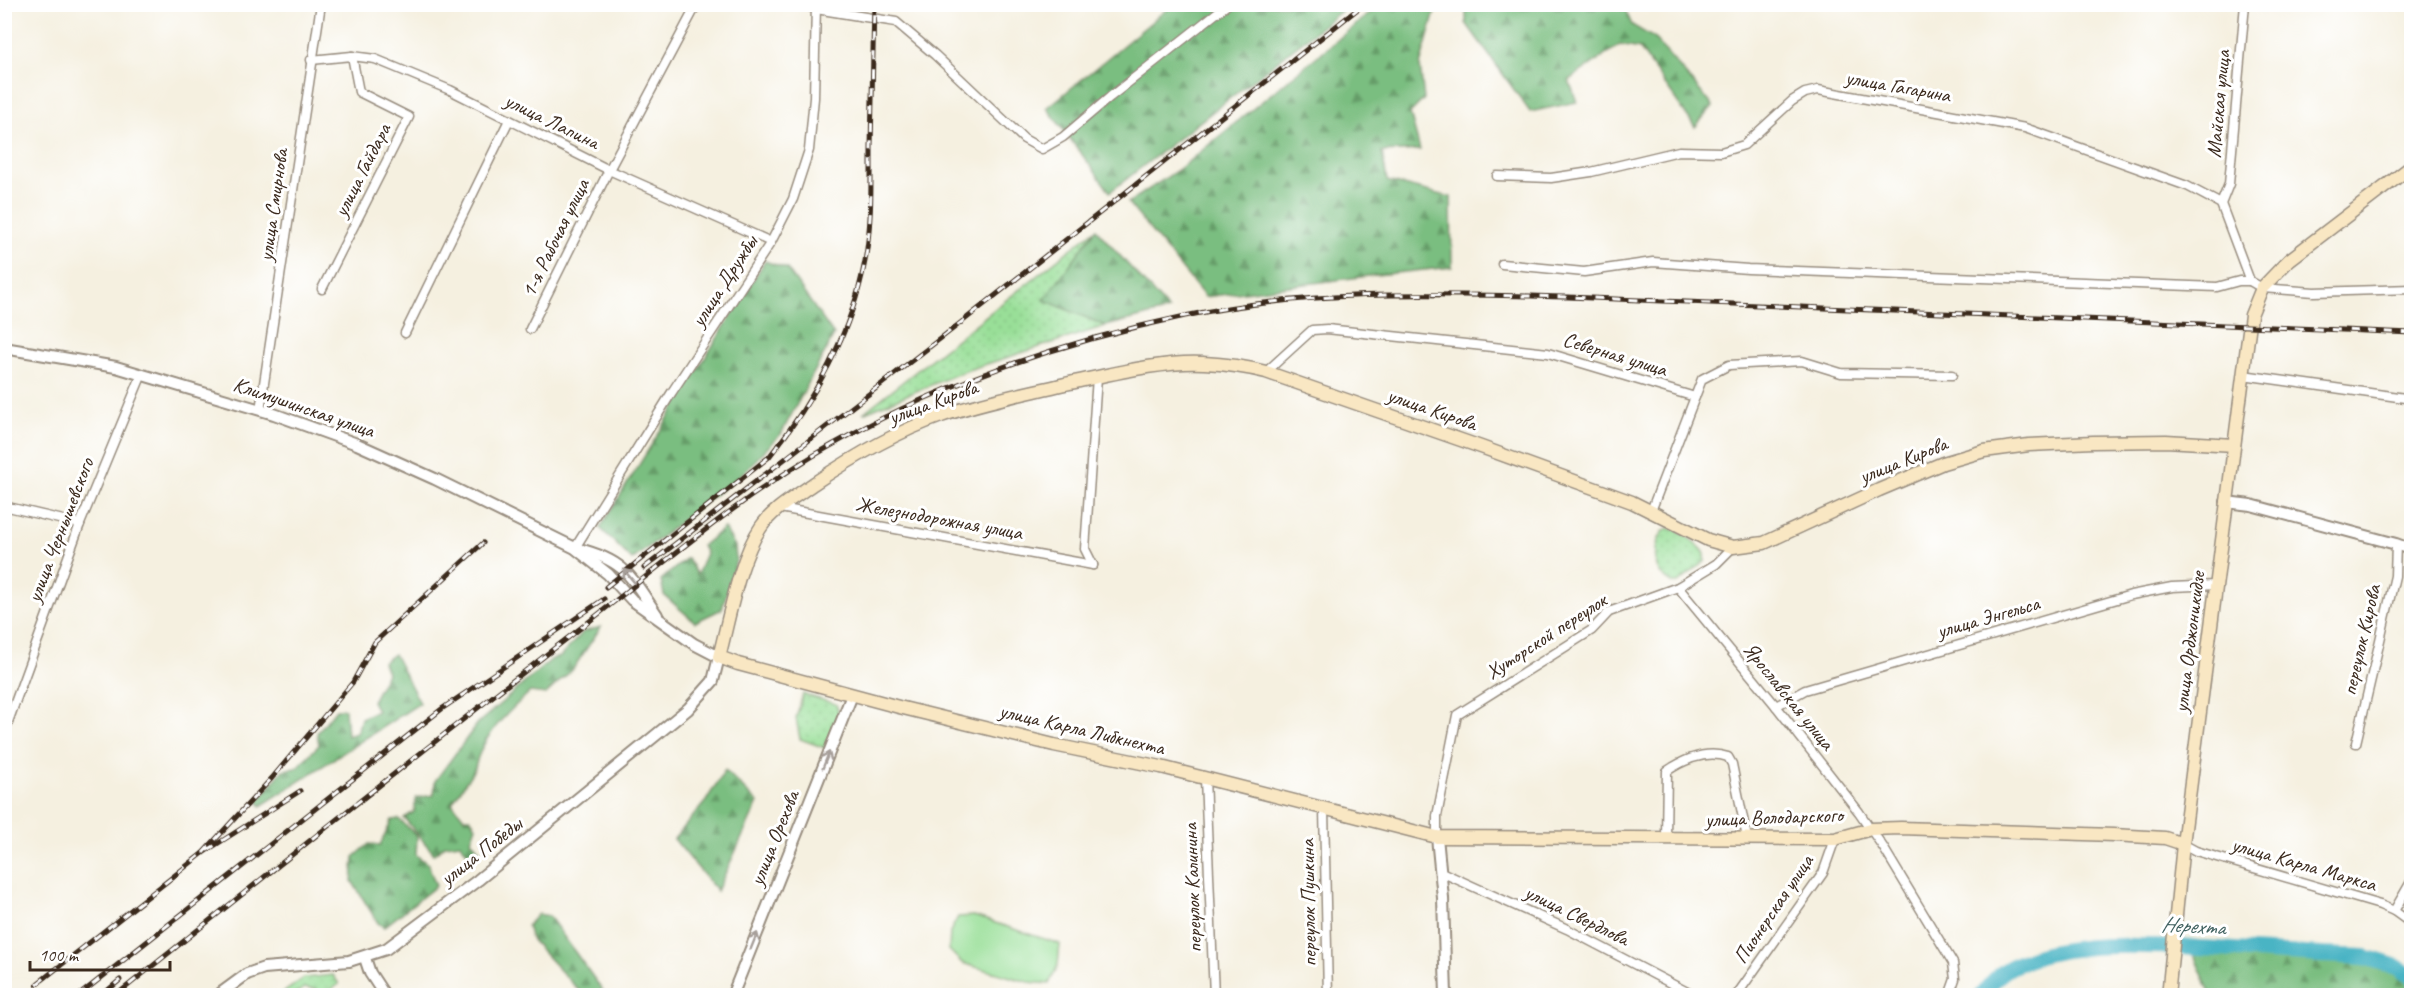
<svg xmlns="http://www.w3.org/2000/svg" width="2416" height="1000" font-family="Caveat,sans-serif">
<defs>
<pattern id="grass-dots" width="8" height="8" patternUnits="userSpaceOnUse" patternTransform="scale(1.5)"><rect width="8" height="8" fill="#99df98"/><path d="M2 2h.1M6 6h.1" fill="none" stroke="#85c083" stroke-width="1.8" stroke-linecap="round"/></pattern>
<pattern id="forest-firs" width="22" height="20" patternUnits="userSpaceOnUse" patternTransform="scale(1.5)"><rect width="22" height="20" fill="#7abe80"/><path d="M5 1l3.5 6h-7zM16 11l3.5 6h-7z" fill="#659b68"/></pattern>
</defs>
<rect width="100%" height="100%" fill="#fff"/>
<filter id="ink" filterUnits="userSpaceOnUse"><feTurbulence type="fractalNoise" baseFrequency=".0167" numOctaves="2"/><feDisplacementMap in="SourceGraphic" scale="12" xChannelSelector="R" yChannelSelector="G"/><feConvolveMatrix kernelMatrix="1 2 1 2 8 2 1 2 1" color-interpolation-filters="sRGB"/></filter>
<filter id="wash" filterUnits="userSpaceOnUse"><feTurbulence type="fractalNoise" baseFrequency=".008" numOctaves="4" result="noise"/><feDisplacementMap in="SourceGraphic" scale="24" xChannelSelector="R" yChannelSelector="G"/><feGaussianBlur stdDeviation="1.35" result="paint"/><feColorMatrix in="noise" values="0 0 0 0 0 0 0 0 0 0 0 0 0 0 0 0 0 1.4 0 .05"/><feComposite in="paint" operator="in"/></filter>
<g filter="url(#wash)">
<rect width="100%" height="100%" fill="#f5f0e0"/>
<g fill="url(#grass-dots)" stroke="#6a845b" stroke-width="1.5">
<path d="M 1096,229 L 1045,300 L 1106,326 L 965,371 L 863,413 Z"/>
<path d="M 1668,528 C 1676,528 1699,544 1704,552 C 1706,555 1705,558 1705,561 L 1678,583 L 1672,583 C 1668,580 1663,577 1660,573 C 1652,561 1655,535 1668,528 Z"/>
<path d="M 803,694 L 836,704 L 839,713 L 825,748 L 800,739 L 796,718 Z"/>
<path d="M 333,975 L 339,984 L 324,995 L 317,990 L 305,988 L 292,995 L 280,995 L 304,978 Z"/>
</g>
<g fill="url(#forest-firs)" stroke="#5a744f" stroke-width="1.5">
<path d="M 1381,4 L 1437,5 L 1420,65 L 1424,99 L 1410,113 L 1420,150 L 1382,152 L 1387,181 L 1451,197 L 1452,267 L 1376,275 L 1205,297 L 1128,203 L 1178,170 Z"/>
<path d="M 1172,5 L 1349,5 L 1110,192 L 1047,108 Z"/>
<path d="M 1466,5 L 1623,5 L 1632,25 L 1654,38 L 1713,106 L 1695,127 L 1640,49 L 1620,45 L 1569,80 L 1577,102 L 1530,112 L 1466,23 Z"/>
<path d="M 1096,229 L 1169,310 L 1106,326 L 1044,300 Z"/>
<path d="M 765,261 L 787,269 L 834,335 L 781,434 L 744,472 L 632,560 L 600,528 Z"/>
<path d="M 724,528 L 735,546 L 736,561 L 722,609 L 695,622 L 664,595 L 661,580 L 687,558 L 697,575 L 706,553 L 702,546 Z"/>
<path d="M 601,627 L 573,669 L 546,694 L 530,692 C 508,712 481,737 475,768 L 452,803 L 464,818 L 470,818 L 476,826 L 471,840 L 480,851 L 471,857 L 460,843 L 445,845 L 434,854 L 404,818 L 414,812 L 416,798 L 434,795 L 435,781 L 478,723 L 552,659 L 560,657 L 583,632 Z"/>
<path d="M 394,654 L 420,703 L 261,806 L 258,801 L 283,770 L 296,768 L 319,745 L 317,733 L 336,709 L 345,709 L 347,736 L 357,733 L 361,718 L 377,711 L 372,701 L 387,673 L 383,662 Z"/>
<path d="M 725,770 L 758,803 L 717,891 L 674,839 L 706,801 Z"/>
<path d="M 399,819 L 417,836 L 416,855 L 428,864 L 436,886 L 384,927 L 378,923 L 352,881 L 354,857 L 369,844 L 380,845 L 392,820 Z"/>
<path d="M 538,914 L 549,916 L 606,995 L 583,995 L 531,939 L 527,926 Z"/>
<path d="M 2191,948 L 2365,957 L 2397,967 L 2411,977 L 2411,995 L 2211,995 Z"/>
</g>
<path fill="#99df98" stroke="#6a845b" stroke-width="1.5" d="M 974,916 L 1060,944 L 1058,965 L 1049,984 L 1028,982 L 962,963 L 949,950 L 950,932 L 958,917 Z"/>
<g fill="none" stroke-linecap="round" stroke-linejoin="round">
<path stroke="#48b4c4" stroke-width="16" d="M 1981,996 C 1991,983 2000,972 2015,965 C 2070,938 2158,946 2219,949 C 2267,952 2316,955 2365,957 L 2397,967 L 2412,977"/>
</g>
</g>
<g filter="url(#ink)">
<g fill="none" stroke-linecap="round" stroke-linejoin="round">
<g stroke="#988d7f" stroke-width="11">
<g id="minor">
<path d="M 803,4 L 816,9 L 896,22 L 935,55 L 1024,139 L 1042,149 L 1063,137 L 1110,97 L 1228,4"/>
<path d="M 311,60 L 352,56 L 375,59 L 450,90 L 609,170 L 771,242"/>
<path d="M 1497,176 L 1551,178 L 1591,172 L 1679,151 L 1721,152 L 1744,145 L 1792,101 L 1805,93 L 1818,90 L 2025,128 L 2187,186 L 2221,204 L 2250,281 L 2262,288 L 2314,292 L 2412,289"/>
<path d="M 2221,204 L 2229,184 L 2245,4"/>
<path d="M 1502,264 L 1584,272 L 1653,262 L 1748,269 L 2217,287 L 2239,281 L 2250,281"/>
<path d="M 322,289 L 409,117 L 359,92 L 352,56"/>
<path d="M 530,329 L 609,170 L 697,4"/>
<path d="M 405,333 L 509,120"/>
<path d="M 1266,372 L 1312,330 L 1327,329 L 1548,353 L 1695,397 L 1702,379 L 1729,365 L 1802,361 L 1841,373 L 1952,375"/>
<path d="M 2243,375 L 2412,399"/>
<path d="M 260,410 L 321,4"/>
<path d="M 4,506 L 80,524"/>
<path d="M 780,508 L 1093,565"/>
<path d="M 1651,511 L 1695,397"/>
<path d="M 575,548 L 672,392 L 771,242 L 793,199 L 809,150 L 814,98 L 816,4"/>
<path d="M 1093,565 L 1085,549 L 1097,377"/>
<path d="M 1678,587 L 1776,706 L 1859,812 L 1883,847 L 1953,963 L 1955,979 L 1949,996"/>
<path d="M 1776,706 L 1805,690 L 2131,595 L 2172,587 L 2216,585"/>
<path d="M 4,733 L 80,524 L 142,374"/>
<path d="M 2356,743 L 2395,576 L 2396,544"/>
<path d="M 1205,778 L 1214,996"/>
<path d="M 1324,809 L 1328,996"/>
<path d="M 1437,837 L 1437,816 L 1457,715 L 1592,630 L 1609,612 L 1678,587 L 1716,564 L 1733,547"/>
<path d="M 1666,838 L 1667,771 C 1685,759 1707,750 1728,757 L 1732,764 L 1747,838"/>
<path d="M 2183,844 L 2196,851 L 2380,905 L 2394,911 L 2412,924"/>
<path d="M 1441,872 L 1567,929 L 1695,996"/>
<path d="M 2394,911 L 2412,880"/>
<path d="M 1736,996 L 1823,873 L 1835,839"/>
</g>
</g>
<g stroke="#988d7f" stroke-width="14">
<g id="tertiary">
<path d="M 4,348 L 116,367 L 274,414 L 357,444 L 435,479 L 575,548 L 608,574 L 632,600 L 694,644 L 719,657 L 713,681 L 688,709 L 478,880 L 386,949 L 349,961 L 264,968 L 247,974 L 217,996"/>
<path d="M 2226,502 L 2251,505 L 2396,544 L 2412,550"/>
<path d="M 579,549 C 626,561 631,577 657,615"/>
<path d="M 1437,837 L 1443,898 L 1446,996"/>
<path d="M 365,958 L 370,973 L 385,996"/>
<path d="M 732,996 L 852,695"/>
</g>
</g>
<g stroke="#988d7f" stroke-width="15">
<g id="secondary">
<path d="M 2183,844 L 2165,838 L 2113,835 L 1901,828 L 1871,829 L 1835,839 L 1437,837 L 1161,767 L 1054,745 L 899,707 L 738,664 L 719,657 C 729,619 739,559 761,527 C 773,509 795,497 813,484 C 853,457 896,432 941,416 C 981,402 1023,394 1065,384 C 1104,376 1164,360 1204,363 C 1225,364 1246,367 1266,372 L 1481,447 L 1632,502 L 1708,540 L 1733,547 L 1764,543 L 1879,490 L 1943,463 L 1984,451 L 2029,445 L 2093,442 L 2166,441 L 2234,445"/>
<path d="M 2168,996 L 2183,844 L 2251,315 L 2262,288 L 2289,260 L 2412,166"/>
</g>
</g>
<use href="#minor" stroke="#fff" stroke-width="8"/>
<use href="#tertiary" stroke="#fff" stroke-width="10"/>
<use href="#secondary" stroke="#f9e7c3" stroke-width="12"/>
<g stroke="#3b2a1e" stroke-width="5">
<g id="rail">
<path d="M 644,568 L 963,321 L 1364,4"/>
<path d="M 606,587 L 769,457 C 814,401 852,332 865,261 C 872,223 871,185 871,147 C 872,99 873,52 874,4"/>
<path d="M 203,853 L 272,778 L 353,682 L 375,642 L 483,543"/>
<path d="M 37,984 L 203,853 L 300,791"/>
<path d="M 78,996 L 443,708 L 604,599"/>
<path d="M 101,996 L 120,980"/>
<path d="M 115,996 C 270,872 425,748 582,627 C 663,564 742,495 832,445 C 941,383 1062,342 1185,316 C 1311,289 1440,294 1568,297 L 2412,333"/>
</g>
</g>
<use href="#rail" stroke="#fff" stroke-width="3" stroke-dasharray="9" stroke-linecap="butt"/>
</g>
<defs><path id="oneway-shaft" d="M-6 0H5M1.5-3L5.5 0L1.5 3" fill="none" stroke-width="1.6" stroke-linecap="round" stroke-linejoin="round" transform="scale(1.5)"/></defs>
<g stroke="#a79f9a">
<use href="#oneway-shaft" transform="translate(629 576) rotate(-130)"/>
<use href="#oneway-shaft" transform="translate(826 760) rotate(-68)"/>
<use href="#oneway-shaft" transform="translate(754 941) rotate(-68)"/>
</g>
</g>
<g text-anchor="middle" stroke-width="6" stroke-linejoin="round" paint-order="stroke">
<g font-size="21" fill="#3b2a1e" stroke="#fff">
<text transform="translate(1898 86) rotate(10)" y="7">улица Гагарина</text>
<text transform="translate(2218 104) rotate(-85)" y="7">Майская улица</text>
<text transform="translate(552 121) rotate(26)" y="7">улица Лапина</text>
<text transform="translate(362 170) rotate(-63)" y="7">улица Гайдара</text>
<text transform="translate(273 205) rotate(-82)" y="7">улица Смирнова</text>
<text transform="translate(555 238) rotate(-64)" y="7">1-я Рабочая улица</text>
<text transform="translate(724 281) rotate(-57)" y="7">улица Дружбы</text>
<text transform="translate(1615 354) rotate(17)" y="7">Северная улица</text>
<text transform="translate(933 402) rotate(-20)" y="7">улица Кирова</text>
<text transform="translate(304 407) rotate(19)" y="7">Климушинская улица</text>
<text transform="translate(1432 409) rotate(19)" y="7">улица Кирова</text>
<text transform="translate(1903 460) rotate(-22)" y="7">улица Кирова</text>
<text transform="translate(939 518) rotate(10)" y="7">Железнодорожная улица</text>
<text transform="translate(60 530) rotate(-69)" y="7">улица Чернышевского</text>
<text transform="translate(1988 617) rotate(-16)" y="7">улица Энгельса</text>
<text transform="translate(1546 636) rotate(-33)" y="7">Хуторской переулок</text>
<text transform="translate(2361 640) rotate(-77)" y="7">переулок Кирова</text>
<text transform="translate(2189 642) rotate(-83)" y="7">улица Орджоникидзе</text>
<text transform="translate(1789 696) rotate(51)" y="7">Ярославская улица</text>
<text transform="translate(1082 729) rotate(13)" y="7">улица Карла Либкнехта</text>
<text transform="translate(1774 817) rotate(-2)" y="7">улица Володарского</text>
<text transform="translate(774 838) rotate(-68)" y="7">улица Орехова</text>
<text transform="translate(481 851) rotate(-38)" y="7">улица Победы</text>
<text transform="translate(2304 864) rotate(16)" y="7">улица Карла Маркса</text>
<text transform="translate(1192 888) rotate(-92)" y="7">переулок Калинина</text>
<text transform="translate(1308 903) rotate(-91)" y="7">переулок Пушкина</text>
<text transform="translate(1773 909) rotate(-56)" y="7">Пионерская улица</text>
<text transform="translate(1577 915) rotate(26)" y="7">улица Свердлова</text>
</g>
<g font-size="22" font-style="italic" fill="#406160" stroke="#fff">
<text transform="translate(2193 925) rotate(3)" y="8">Нерехта</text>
</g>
</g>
<rect width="2416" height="1000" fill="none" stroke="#fff" stroke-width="24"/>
<path d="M30 961v9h140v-9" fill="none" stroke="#3b2a1e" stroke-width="3"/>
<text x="39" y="961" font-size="18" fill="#3b2a1e" stroke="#ffffff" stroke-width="4.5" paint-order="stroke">100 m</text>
</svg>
